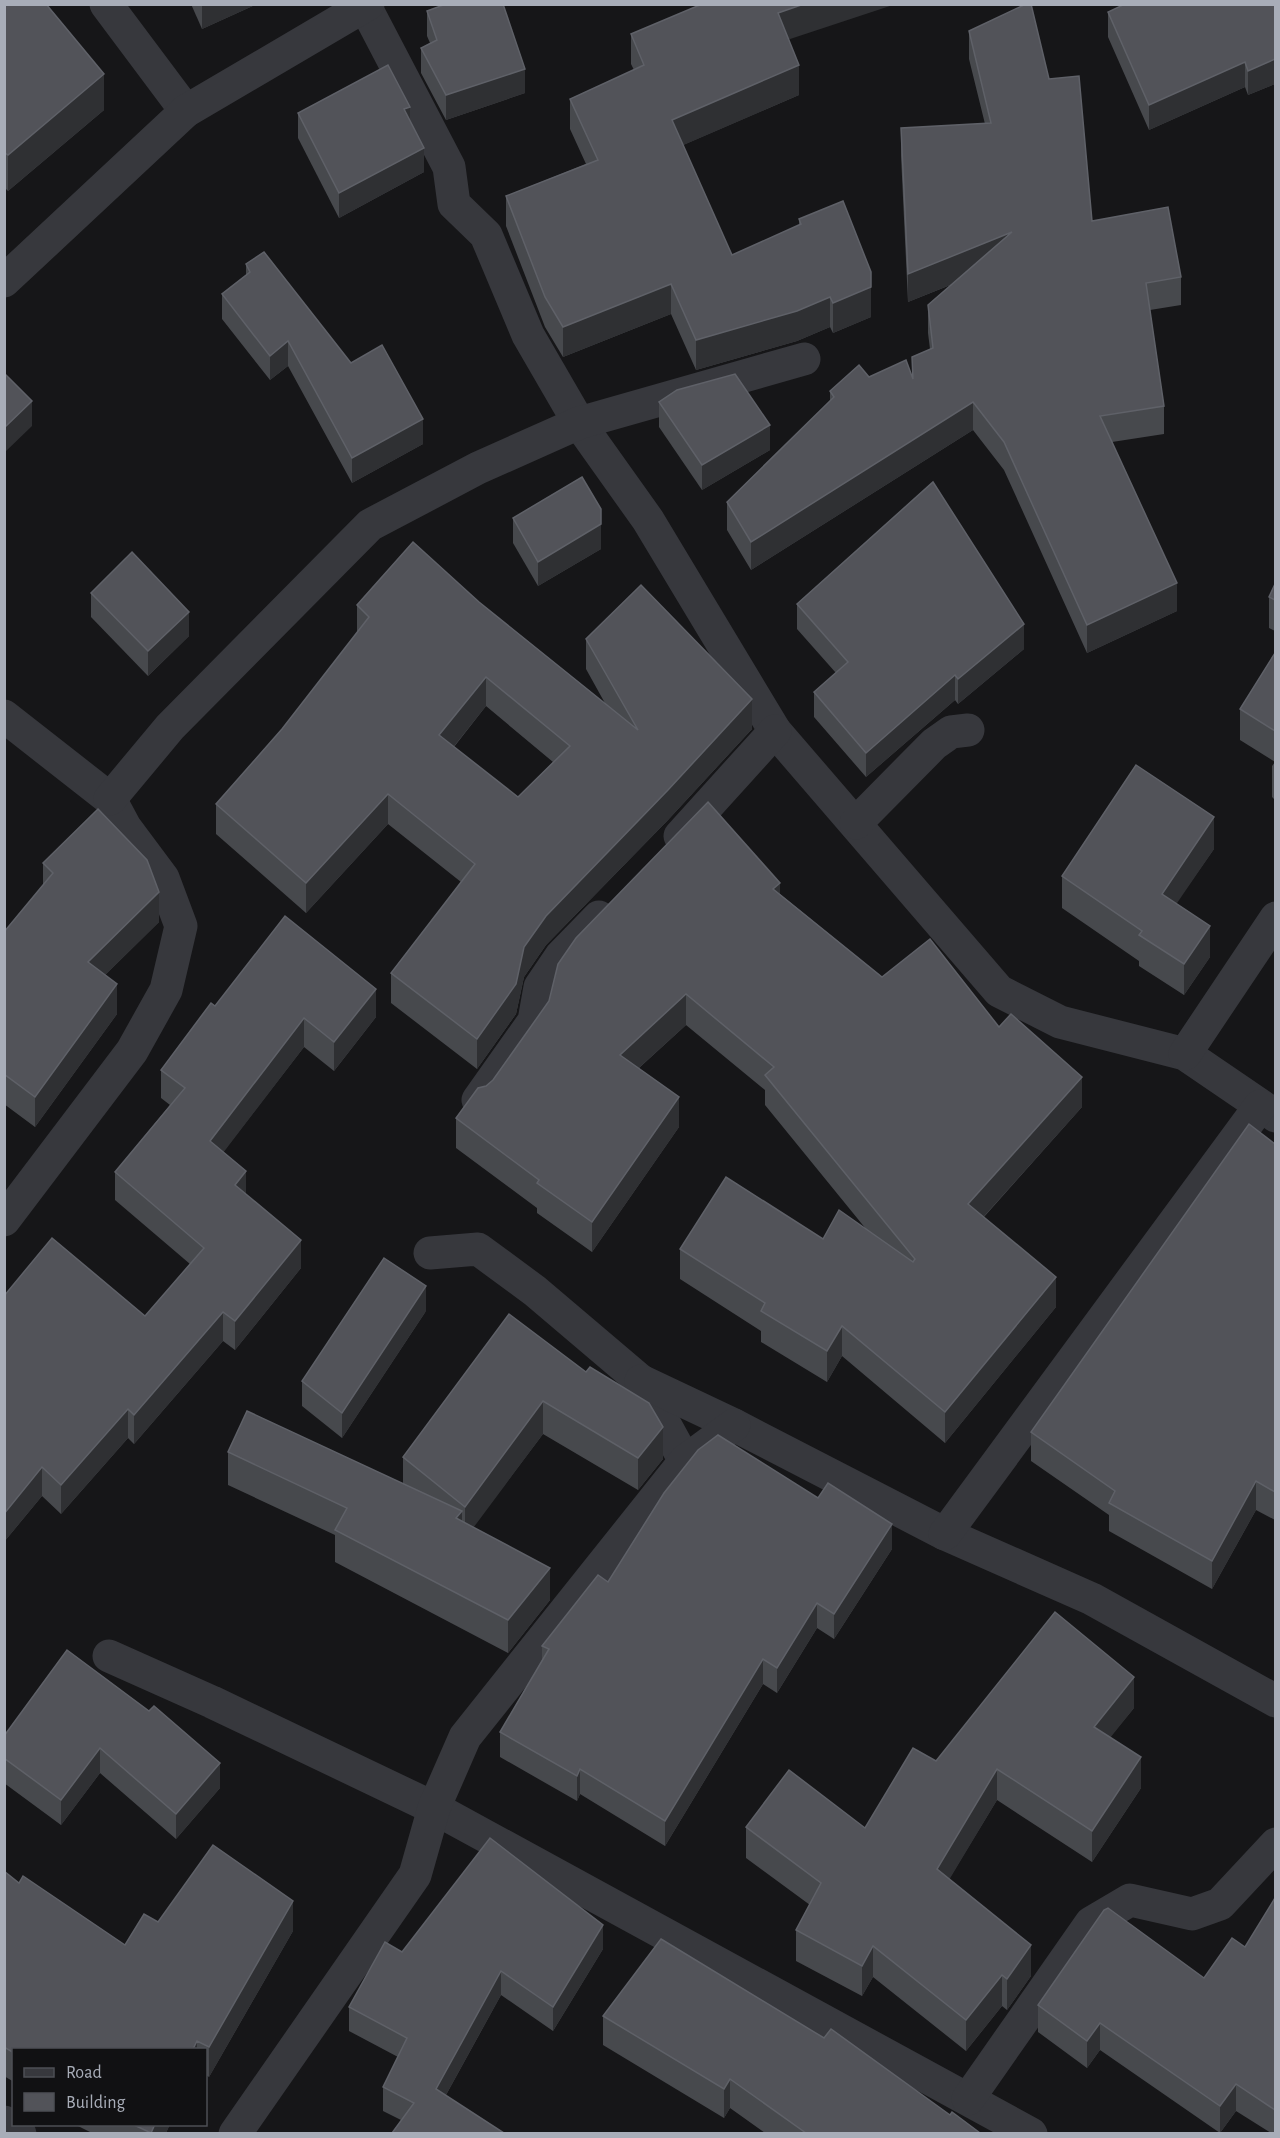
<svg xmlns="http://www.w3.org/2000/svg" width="1280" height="2138" font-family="'Alegreya Sans',sans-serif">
<rect width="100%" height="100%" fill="#161618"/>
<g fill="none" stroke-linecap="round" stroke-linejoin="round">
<g stroke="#37383d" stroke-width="33">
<path d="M 106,4 L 186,111"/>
<path d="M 365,6 L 449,167 L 454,204 L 486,235 L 528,335 L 579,423 L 648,520 L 775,731 L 999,991 L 1060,1022 L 1185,1054 L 1276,1116"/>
<path d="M 4,281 L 186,111 L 368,4"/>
<path d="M 4,716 L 110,799 L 125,827 L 163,878 L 181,926 L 166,990 L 132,1051 L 4,1220"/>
<path d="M 110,799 L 170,727 L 370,525 L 478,468 L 579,423 L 804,359"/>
<path d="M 856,823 L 934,744 L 951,732 L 968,730"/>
<path d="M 680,836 L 775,731"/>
<path d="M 1185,1054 L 1276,918"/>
<path d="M 478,1100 L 534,1021 L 540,987 L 561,956 L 599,917"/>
<path d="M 430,1253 L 478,1249 L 535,1291 L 641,1381 L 685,1461"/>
<path d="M 641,1381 L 734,1425 L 945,1534 L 1092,1599 L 1276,1701"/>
<path d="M 945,1534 L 1260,1106"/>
<path d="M 109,1656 L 212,1702 L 434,1808 L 1031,2134"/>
<path d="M 968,2099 L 1091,1923 L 1130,1900 L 1192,1914 L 1220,1904 L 1276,1844"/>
<path d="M 4,2122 L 20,2134"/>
<path d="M 235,2134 L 415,1875 L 434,1808 L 465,1737 L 685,1461 L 734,1425"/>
</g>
</g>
<g fill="#47494d" fill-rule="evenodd">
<path d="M 4,4 L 104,110 L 8,191 L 4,187 Z"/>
<path d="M 191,4 L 257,4 L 202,29 Z"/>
<path d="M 1275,4 L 1275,84 L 1248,95 L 1245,87 L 1149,130 L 1108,37 L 1108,12 Z"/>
<path d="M 427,11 L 525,93 L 446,120 L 421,73 L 421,48 L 430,43 L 427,36 Z"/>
<path d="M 969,31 L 1049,79 L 1092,221 L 1181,277 L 1181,305 L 1150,310 L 1164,406 L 1164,434 L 1112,442 L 1177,611 L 1087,653 L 1004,470 L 973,430 L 751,570 L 727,530 L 727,502 L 830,401 L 830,391 L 869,377 L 912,376 L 912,357 L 930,349 L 928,333 L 928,305 L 953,284 L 908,302 L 901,156 L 901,128 L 985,124 L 969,59 Z"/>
<path d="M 631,34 L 789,40 L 799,95 L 683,145 L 732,255 L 799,225 L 799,219 L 871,317 L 833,333 L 830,327 L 797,341 L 696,370 L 671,314 L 563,357 L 545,327 L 506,226 L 506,196 L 586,164 L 570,129 L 570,99 L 634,70 L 631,64 Z"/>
<path d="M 298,113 L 410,121 L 424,172 L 339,218 L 298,138 Z"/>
<path d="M 246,264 L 351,363 L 423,444 L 352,483 L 288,366 L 270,380 L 222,319 L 222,294 L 246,275 Z"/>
<path d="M 659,402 L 770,450 L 702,490 L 659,427 Z"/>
<path d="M 513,518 L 601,549 L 538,586 L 513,543 Z"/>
<path d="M 1275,584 L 1275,631 L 1269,628 L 1269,597 Z"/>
<path d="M 91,593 L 189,636 L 148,676 L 91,617 Z"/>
<path d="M 479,602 L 606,705 L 586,669 L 586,639 L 752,729 L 668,820 L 546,945 L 524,977 L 516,1014 L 477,1069 L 391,1003 L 391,973 L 461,882 L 388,824 L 306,913 L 216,834 L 216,804 L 282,729 L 357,633 L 357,605 ZM 486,706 L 553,762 L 518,797 L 454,747 Z"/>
<path d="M 797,604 L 1024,649 L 958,704 L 955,700 L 866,777 L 814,717 L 814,692 L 836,673 L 797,629 Z"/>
<path d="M 1275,653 L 1275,800 L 1272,797 L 1272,766 L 1275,762 L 1240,740 L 1240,709 Z"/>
<path d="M 1214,849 L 1176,903 L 1210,957 L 1184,995 L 1139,966 L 1139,961 L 1062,908 L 1062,876 Z"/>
<path d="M 43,863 L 159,922 L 105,975 L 117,1014 L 35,1127 L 4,1104 L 4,932 L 43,886 Z"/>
<path d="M 780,894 L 882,977 L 999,1027 L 1082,1107 L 984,1217 L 1056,1307 L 945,1443 L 842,1356 L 827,1382 L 761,1342 L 761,1331 L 680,1279 L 680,1249 L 823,1239 L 866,1229 L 765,1105 L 765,1090 L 686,1025 L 639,1068 L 679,1127 L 592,1252 L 537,1213 L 537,1208 L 456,1148 L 456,1118 L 486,1086 Z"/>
<path d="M 215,1006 L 376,1017 L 334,1071 L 304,1047 L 223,1152 L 246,1194 L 301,1268 L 235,1350 L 223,1341 L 134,1444 L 128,1438 L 61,1514 L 42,1496 L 4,1542 L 4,1296 L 145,1316 L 190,1264 L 115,1200 L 115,1172 L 170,1105 L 161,1098 L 161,1070 Z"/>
<path d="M 1275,1144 L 1275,1520 L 1256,1510 L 1212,1589 L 1109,1531 L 1109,1515 L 1031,1461 L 1031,1432 Z"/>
<path d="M 426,1311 L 342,1438 L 302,1406 L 302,1381 Z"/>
<path d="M 509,1314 L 663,1459 L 638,1490 L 543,1434 L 473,1527 L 550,1600 L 508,1653 L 335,1562 L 335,1535 L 228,1485 L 228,1452 L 403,1483 L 403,1457 Z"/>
<path d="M 892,1549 L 834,1639 L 817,1628 L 777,1693 L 763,1684 L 665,1846 L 580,1794 L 577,1801 L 500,1757 L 500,1732 L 542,1660 L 542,1646 L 608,1582 Z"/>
<path d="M 67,1650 L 220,1788 L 176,1839 L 100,1773 L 61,1825 L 4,1783 L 4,1736 Z"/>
<path d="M 1134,1708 L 1110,1737 L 1141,1788 L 1092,1862 L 997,1800 L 949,1879 L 1031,1976 L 1007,2010 L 1002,2006 L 966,2051 L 873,1977 L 862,1996 L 796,1961 L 796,1930 L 810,1905 L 746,1858 L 746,1827 L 865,1828 L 936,1761 Z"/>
<path d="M 4,1871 L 19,1883 L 125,1945 L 158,1922 L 293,1931 L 209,2077 L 206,2075 L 206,2049 L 14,2049 L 14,2082 L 4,2076 Z"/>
<path d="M 1275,1898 L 1275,2133 L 1271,2133 L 1236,2111 L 1220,2133 L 1100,2050 L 1087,2068 L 1038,2032 L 1038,2005 L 1204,1978 L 1245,1947 Z"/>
<path d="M 603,1949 L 553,2031 L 501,1995 L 446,2095 L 401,2120 L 383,2111 L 383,2087 L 398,2057 L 349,2031 L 349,2007 L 402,1952 Z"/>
<path d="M 603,2016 L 950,2115 L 980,2133 L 765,2133 L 730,2108 L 724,2118 L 603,2045 Z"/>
<path d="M 74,2124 L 170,2124 L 166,2133 L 92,2133 Z"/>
</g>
<g fill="#2f3033">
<path d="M 202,4 L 257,4 L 202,29 Z"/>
<path d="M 804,4 L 896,4 L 778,43 L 778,13 Z"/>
<path d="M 1275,59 L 1275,84 L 1248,95 L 1248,71 Z"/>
<path d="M 1245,62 L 1245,87 L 1149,130 L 1149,105 Z"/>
<path d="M 799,65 L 799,95 L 672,150 L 672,120 Z"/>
<path d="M 525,69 L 525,93 L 446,120 L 446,95 Z"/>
<path d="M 104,74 L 104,110 L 8,191 L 8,155 Z"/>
<path d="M 410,107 L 410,132 L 404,109 Z"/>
<path d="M 424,148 L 424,172 L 339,218 L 339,193 Z"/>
<path d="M 1012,232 L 1012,260 L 908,302 L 908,274 Z"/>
<path d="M 671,284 L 671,314 L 563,357 L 563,327 Z"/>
<path d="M 871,287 L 871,317 L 833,333 L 833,303 Z"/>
<path d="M 830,297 L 830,327 L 797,341 L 696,370 L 696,340 Z"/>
<path d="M 288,341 L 288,366 L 270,380 L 270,356 Z"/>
<path d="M 32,401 L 32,426 L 4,453 L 4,428 Z"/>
<path d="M 973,402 L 973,430 L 751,570 L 751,542 Z"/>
<path d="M 423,419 L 423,444 L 352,483 L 352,458 Z"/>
<path d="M 770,425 L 770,450 L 702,490 L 702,465 Z"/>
<path d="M 601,524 L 601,549 L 538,586 L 538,562 Z"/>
<path d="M 1177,583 L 1177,611 L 1087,653 L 1087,625 Z"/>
<path d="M 189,612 L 189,636 L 148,676 L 148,651 Z"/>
<path d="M 1024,624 L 1024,649 L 958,704 L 958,679 Z"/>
<path d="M 955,675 L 955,700 L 866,777 L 866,753 Z"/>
<path d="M 486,677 L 486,706 L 439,765 L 439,735 Z"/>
<path d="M 752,699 L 752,729 L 668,820 L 546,945 L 524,977 L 516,1014 L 477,1069 L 477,1039 L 524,947 L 546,916 Z"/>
<path d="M 388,794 L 388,824 L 306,913 L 306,883 Z"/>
<path d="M 1214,817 L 1214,849 L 1162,925 L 1162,894 Z"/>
<path d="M 780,883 L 780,914 L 773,889 Z"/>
<path d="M 159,892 L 159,922 L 88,992 L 88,962 Z"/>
<path d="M 1210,926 L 1210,957 L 1184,995 L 1184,964 Z"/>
<path d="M 117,984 L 117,1014 L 35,1127 L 35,1097 Z"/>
<path d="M 376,989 L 376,1017 L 334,1071 L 334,1042 Z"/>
<path d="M 686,994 L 686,1025 L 620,1085 L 620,1055 Z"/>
<path d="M 304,1018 L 304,1047 L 210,1170 L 210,1141 Z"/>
<path d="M 1082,1077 L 1082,1107 L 968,1234 L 968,1204 Z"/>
<path d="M 679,1097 L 679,1127 L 592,1252 L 592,1222 Z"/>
<path d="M 246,1171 L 246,1200 L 235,1185 Z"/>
<path d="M 301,1240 L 301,1268 L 235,1350 L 235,1321 Z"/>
<path d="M 1056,1277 L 1056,1307 L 945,1443 L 945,1412 Z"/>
<path d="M 426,1286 L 426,1311 L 342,1438 L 342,1413 Z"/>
<path d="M 223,1312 L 223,1341 L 134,1444 L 134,1415 Z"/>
<path d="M 842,1326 L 842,1356 L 827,1382 L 827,1351 Z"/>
<path d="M 543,1401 L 543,1434 L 465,1539 L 465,1507 Z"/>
<path d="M 128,1409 L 128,1438 L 61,1514 L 61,1485 Z"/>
<path d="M 663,1427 L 663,1459 L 638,1490 L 638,1458 Z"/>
<path d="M 42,1467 L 42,1496 L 4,1542 L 4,1514 Z"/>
<path d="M 1256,1481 L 1256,1510 L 1212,1589 L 1212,1561 Z"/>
<path d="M 462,1511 L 462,1543 L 456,1518 Z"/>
<path d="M 892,1524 L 892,1549 L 834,1639 L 834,1614 Z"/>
<path d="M 550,1568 L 550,1600 L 508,1653 L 508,1620 Z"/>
<path d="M 817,1603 L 817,1628 L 777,1693 L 777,1668 Z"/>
<path d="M 763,1659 L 763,1684 L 665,1846 L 665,1821 Z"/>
<path d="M 1134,1677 L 1134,1708 L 1094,1758 L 1094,1727 Z"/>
<path d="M 100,1748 L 100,1773 L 61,1825 L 61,1800 Z"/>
<path d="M 1141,1757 L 1141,1788 L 1092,1862 L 1092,1831 Z"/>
<path d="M 220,1763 L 220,1788 L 176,1839 L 176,1814 Z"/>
<path d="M 580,1769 L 580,1794 L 577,1801 L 577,1776 Z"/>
<path d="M 997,1769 L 997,1800 L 937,1900 L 937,1869 Z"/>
<path d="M 293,1901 L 293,1931 L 209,2077 L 209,2047 Z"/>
<path d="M 603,1925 L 603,1949 L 553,2031 L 553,2007 Z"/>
<path d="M 1031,1945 L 1031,1976 L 1007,2010 L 1007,1979 Z"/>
<path d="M 873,1946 L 873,1977 L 862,1996 L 862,1966 Z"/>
<path d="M 501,1971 L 501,1995 L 436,2113 L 436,2089 Z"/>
<path d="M 1002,1975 L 1002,2006 L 966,2051 L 966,2020 Z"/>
<path d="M 1100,2023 L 1100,2050 L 1087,2068 L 1087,2041 Z"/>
<path d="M 197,2041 L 197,2049 L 193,2049 Z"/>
<path d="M 730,2079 L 730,2108 L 724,2118 L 724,2089 Z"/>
<path d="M 1236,2084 L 1236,2111 L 1220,2133 L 1220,2106 Z"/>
<path d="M 155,2124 L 170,2124 L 166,2133 L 151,2133 Z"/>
</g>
<g fill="#525359" stroke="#5f6168" stroke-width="1.5" fill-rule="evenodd">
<path d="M 4,4 L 46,4 L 104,74 L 8,155 L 4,152 Z"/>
<path d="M 446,4 L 503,4 L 525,69 L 446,95 L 421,48 L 437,40 L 427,11 Z"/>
<path d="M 702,4 L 804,4 L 778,13 L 799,65 L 672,120 L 732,255 L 801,224 L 799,219 L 843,201 L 871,272 L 871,287 L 833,303 L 830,297 L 797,311 L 696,340 L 671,284 L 563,327 L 545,297 L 506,196 L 598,160 L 570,99 L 644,65 L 631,34 Z"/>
<path d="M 1026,4 L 1031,4 L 1049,79 L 1079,76 L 1092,221 L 1168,207 L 1181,277 L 1146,283 L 1164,406 L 1100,416 L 1177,583 L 1087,625 L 1004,442 L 973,402 L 751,542 L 727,502 L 834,397 L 830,391 L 859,365 L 869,377 L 906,360 L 913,379 L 912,357 L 933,348 L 928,305 L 1012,232 L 908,274 L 901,128 L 991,123 L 969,31 Z"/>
<path d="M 1125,4 L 1275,4 L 1275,59 L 1248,71 L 1245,62 L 1149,105 L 1108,12 Z"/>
<path d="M 388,65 L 410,107 L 404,109 L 424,148 L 339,193 L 298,113 Z"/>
<path d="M 264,252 L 351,363 L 382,345 L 423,419 L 352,458 L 288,341 L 270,356 L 222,294 L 250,272 L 246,264 Z"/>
<path d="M 4,373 L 32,401 L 4,428 Z"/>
<path d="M 735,374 L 770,425 L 702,465 L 659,402 L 677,390 Z"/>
<path d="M 582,477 L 601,509 L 601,524 L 538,562 L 513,518 Z"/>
<path d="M 933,482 L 1024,624 L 958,679 L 955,675 L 866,753 L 814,692 L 848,662 L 797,604 Z"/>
<path d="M 413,542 L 479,602 L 638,730 L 586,639 L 641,585 L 752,699 L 668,790 L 546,916 L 524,947 L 516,984 L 477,1039 L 391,973 L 475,864 L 388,794 L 306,883 L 216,804 L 282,729 L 369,617 L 357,605 ZM 486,677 L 570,746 L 518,797 L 439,735 Z"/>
<path d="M 132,552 L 189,612 L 148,651 L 91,593 Z"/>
<path d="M 1275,584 L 1275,600 L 1269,597 Z"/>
<path d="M 1275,653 L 1275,731 L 1240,709 Z"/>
<path d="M 1136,765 L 1214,817 L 1162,894 L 1210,926 L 1184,964 L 1139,935 L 1142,931 L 1062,876 Z"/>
<path d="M 708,802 L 780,883 L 773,889 L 882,977 L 930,939 L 999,1027 L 1011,1014 L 1082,1077 L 968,1204 L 1056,1277 L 945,1412 L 842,1326 L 827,1351 L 761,1311 L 765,1303 L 680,1249 L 726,1177 L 823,1239 L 839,1210 L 913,1262 L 915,1259 L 765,1075 L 774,1067 L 686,994 L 620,1055 L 679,1097 L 592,1222 L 537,1183 L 539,1180 L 456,1118 L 478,1088 L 486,1086 L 493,1080 L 549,1001 L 558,964 L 576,938 Z"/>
<path d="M 98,809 L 147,860 L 159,892 L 88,962 L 117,984 L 35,1097 L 4,1074 L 4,932 L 53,873 L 43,863 Z"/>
<path d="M 285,916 L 376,989 L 334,1042 L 304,1018 L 210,1141 L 246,1171 L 235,1185 L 301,1240 L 235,1321 L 223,1312 L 134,1415 L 128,1409 L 61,1485 L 42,1467 L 4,1514 L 4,1296 L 52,1238 L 145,1316 L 204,1248 L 115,1172 L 185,1088 L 161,1070 L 211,1003 L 215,1006 Z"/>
<path d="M 1249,1124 L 1275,1144 L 1275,1492 L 1256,1481 L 1212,1561 L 1109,1503 L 1115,1491 L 1031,1432 Z"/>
<path d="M 384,1258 L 426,1286 L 342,1413 L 302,1381 Z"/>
<path d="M 509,1314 L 586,1372 L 590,1367 L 649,1403 L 663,1427 L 638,1458 L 543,1401 L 465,1507 L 403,1457 Z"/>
<path d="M 247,1411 L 462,1511 L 456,1518 L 550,1568 L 508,1620 L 335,1530 L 347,1508 L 228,1452 Z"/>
<path d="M 718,1435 L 818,1498 L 828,1483 L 892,1524 L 834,1614 L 817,1603 L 777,1668 L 763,1659 L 665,1821 L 580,1769 L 577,1776 L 500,1732 L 549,1649 L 542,1646 L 598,1575 L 608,1582 L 664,1493 L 698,1450 Z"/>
<path d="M 1055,1612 L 1134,1677 L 1094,1727 L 1141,1757 L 1092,1831 L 997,1769 L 937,1869 L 1031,1945 L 1007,1979 L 1002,1975 L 966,2020 L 873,1946 L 862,1966 L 796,1930 L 821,1883 L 746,1827 L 789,1770 L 865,1828 L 913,1748 L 936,1761 Z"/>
<path d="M 67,1650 L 149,1711 L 154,1706 L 220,1763 L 176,1814 L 100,1748 L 61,1800 L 4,1758 L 4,1736 Z"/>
<path d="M 490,1838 L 603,1925 L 553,2007 L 501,1971 L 436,2089 L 504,2133 L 392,2133 L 414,2103 L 383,2087 L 407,2038 L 349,2007 L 385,1942 L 402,1952 Z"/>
<path d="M 213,1845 L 293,1901 L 209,2047 L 197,2041 L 193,2049 L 14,2049 L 14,2053 L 4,2047 L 4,1871 L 19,1883 L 23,1876 L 125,1945 L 144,1914 L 158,1922 Z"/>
<path d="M 1275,1898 L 1275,2110 L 1236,2084 L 1220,2106 L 1100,2023 L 1087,2041 L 1038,2005 L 1104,1910 L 1108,1908 L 1204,1978 L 1232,1938 L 1245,1947 Z"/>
<path d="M 661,1939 L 824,2038 L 831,2029 L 950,2115 L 952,2112 L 980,2133 L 806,2133 L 730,2079 L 724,2089 L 603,2016 Z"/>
<path d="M 132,2124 L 155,2124 L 151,2133 Z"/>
</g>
<rect width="1280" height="2138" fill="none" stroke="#a8adb8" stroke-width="12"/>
<rect x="12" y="2048" width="195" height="78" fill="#111113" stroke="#4d4f55" stroke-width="1.5"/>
<rect x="24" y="2068" width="30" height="9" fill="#37383d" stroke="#4d4f55" stroke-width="1.5"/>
<text x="66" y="2078" font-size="18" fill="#a8adb8">Road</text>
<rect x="24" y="2093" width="30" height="18" fill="#525359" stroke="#4d4f55" stroke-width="1.5"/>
<text x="66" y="2108" font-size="18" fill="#a8adb8">Building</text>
</svg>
